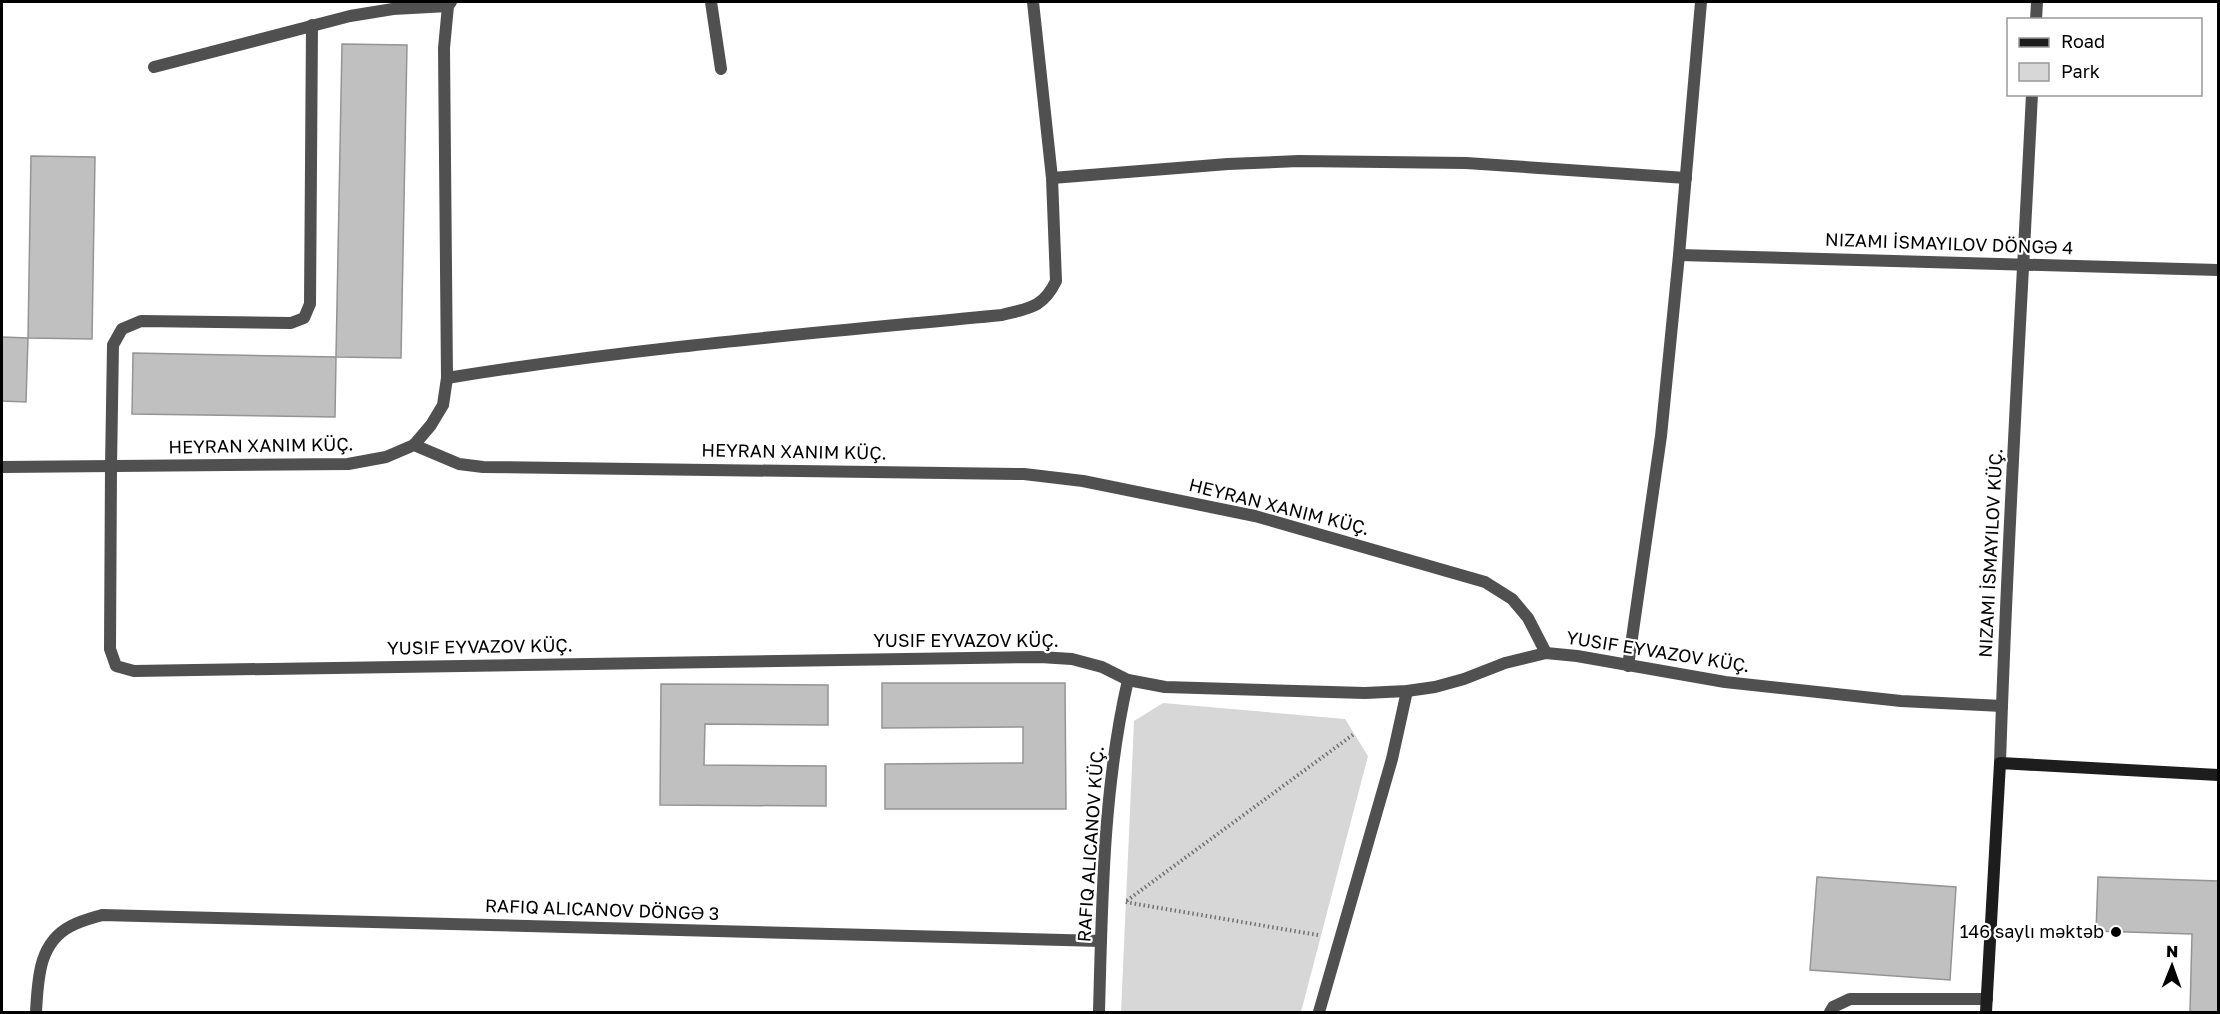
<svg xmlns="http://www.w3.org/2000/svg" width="2220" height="1014" font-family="'Golos Text',sans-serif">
<rect width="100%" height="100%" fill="#fff"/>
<path fill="#d7d7d7" d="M 1163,703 L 1345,719 L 1368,756 L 1301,1012 L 1121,1012 L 1134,721 Z"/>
<g fill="#c0c0c0" stroke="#949494" stroke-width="1.5">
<path d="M 342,44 L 407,45 L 401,358 L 336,357 Z"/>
<path d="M 31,156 L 95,157 L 92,339 L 28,338 Z"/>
<path d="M 2,337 L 28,338 L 26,402 L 2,401 Z"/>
<path d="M 133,353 L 336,357 L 335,417 L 132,414 Z"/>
<path d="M 882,683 L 1065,683 L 1066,809 L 885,809 L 885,764 L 1023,763 L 1023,727 L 882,728 Z"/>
<path d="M 661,684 L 828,685 L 828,725 L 705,724 L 704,765 L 826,766 L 826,806 L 660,805 Z"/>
<path d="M 1817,877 L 1956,887 L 1950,980 L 1810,970 Z"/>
<path d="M 2098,877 L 2218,881 L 2218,1012 L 2190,1012 L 2192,934 L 2096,931 Z"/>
</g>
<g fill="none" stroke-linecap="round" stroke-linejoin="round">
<path stroke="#727272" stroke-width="4" stroke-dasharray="1.5 3" stroke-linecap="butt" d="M 1318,935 L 1125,902 L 1354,734"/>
<g stroke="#505050" stroke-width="12">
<path d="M 154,67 L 350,16 L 393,9 L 448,6"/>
<path d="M 111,467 L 113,345 L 122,329 L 141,321 L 291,323 L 304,318 L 310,304 L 312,25"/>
<path d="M 1830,1012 L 1833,1007 L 1850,999 L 1987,999"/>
</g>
<g stroke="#505050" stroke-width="12">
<path d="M 711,2 L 721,69"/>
<path d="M 2036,20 L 2037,2"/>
<path d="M 1052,178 L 1228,164 L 1299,161 L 1466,163 L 1686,178"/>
<path d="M 1679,255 L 2218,270"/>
<path d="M 447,378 C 631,348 816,333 1002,315 C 1029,308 1043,308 1056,281 L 1052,178 L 1033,2"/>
<path d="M 414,445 L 431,425 L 443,405 L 447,378 L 444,48 L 448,6 L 451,2"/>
<path d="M 2,467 L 348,464 L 386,457 L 414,445 L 459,464 L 483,467 L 1024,474 L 1083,481 L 1255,516 L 1485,582 L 1512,599 L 1528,618 L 1546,653"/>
<path d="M 111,467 L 110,649 L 116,666 L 134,671 L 1040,657 L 1072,659 L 1102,667 L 1128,680 L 1165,687 L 1365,693 L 1407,691 L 1435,687 L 1464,679 L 1505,663 L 1546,653 L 1577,656 L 1725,682 L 1901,701 L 2002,706"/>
<path d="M 1628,666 L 1661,436 L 1679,255 L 1701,2"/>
<path d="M 2000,763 C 2007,540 2021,317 2032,94"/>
<path d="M 36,1012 C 38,980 38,943 71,926 C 80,921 92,918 102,915 L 1101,941"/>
<path d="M 1099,1012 C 1102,902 1103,788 1128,680"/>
<path d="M 1319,1012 L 1392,759 L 1407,691"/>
</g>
<path stroke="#1d1d1d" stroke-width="12" d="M 1986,1012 L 2000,763 L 2218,775"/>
</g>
<circle fill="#000" stroke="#fff" stroke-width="2" cx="2116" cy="932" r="6"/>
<g text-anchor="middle" stroke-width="4.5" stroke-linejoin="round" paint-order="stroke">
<g font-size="18" fill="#000" stroke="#fff">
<text transform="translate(1949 244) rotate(2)" y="6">NIZAMI İSMAYILOV DÖNGƏ 4</text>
<text transform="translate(261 446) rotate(-1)" y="6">HEYRAN XANIM KÜÇ.</text>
<text transform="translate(794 452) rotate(1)" y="6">HEYRAN XANIM KÜÇ.</text>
<text transform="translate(1279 507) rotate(14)" y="6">HEYRAN XANIM KÜÇ.</text>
<text transform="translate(1991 553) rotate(-87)" y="6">NIZAMI İSMAYILOV KÜÇ.</text>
<text x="966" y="647">YUSIF EYVAZOV KÜÇ.</text>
<text transform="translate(480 647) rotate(-1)" y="6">YUSIF EYVAZOV KÜÇ.</text>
<text transform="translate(1658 652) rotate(9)" y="6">YUSIF EYVAZOV KÜÇ.</text>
<text transform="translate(1091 844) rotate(-86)" y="6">RAFIQ ALICANOV KÜÇ.</text>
<text transform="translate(602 910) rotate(2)" y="6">RAFIQ ALICANOV DÖNGƏ 3</text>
</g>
<g font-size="18" fill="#000" stroke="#fff" text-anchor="end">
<text x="2104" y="938">146 saylı məktəb</text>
</g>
</g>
<rect width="2220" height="1014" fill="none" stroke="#000000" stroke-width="6"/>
<rect x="2007" y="18" width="195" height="78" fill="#ffffff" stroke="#999999" stroke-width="1.5"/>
<rect x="2019" y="38" width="30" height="9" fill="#1d1d1d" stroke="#999999" stroke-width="1.5"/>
<text x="2061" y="48" font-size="18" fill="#000000">Road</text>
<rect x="2019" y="63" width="30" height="18" fill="#d7d7d7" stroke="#999999" stroke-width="1.5"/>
<text x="2061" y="78" font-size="18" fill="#000000">Park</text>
<g transform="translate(2172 966) rotate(1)" stroke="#ffffff" stroke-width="4.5" paint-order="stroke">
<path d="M0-4.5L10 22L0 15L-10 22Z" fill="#000000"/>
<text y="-9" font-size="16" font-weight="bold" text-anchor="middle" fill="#000000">N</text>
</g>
</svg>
